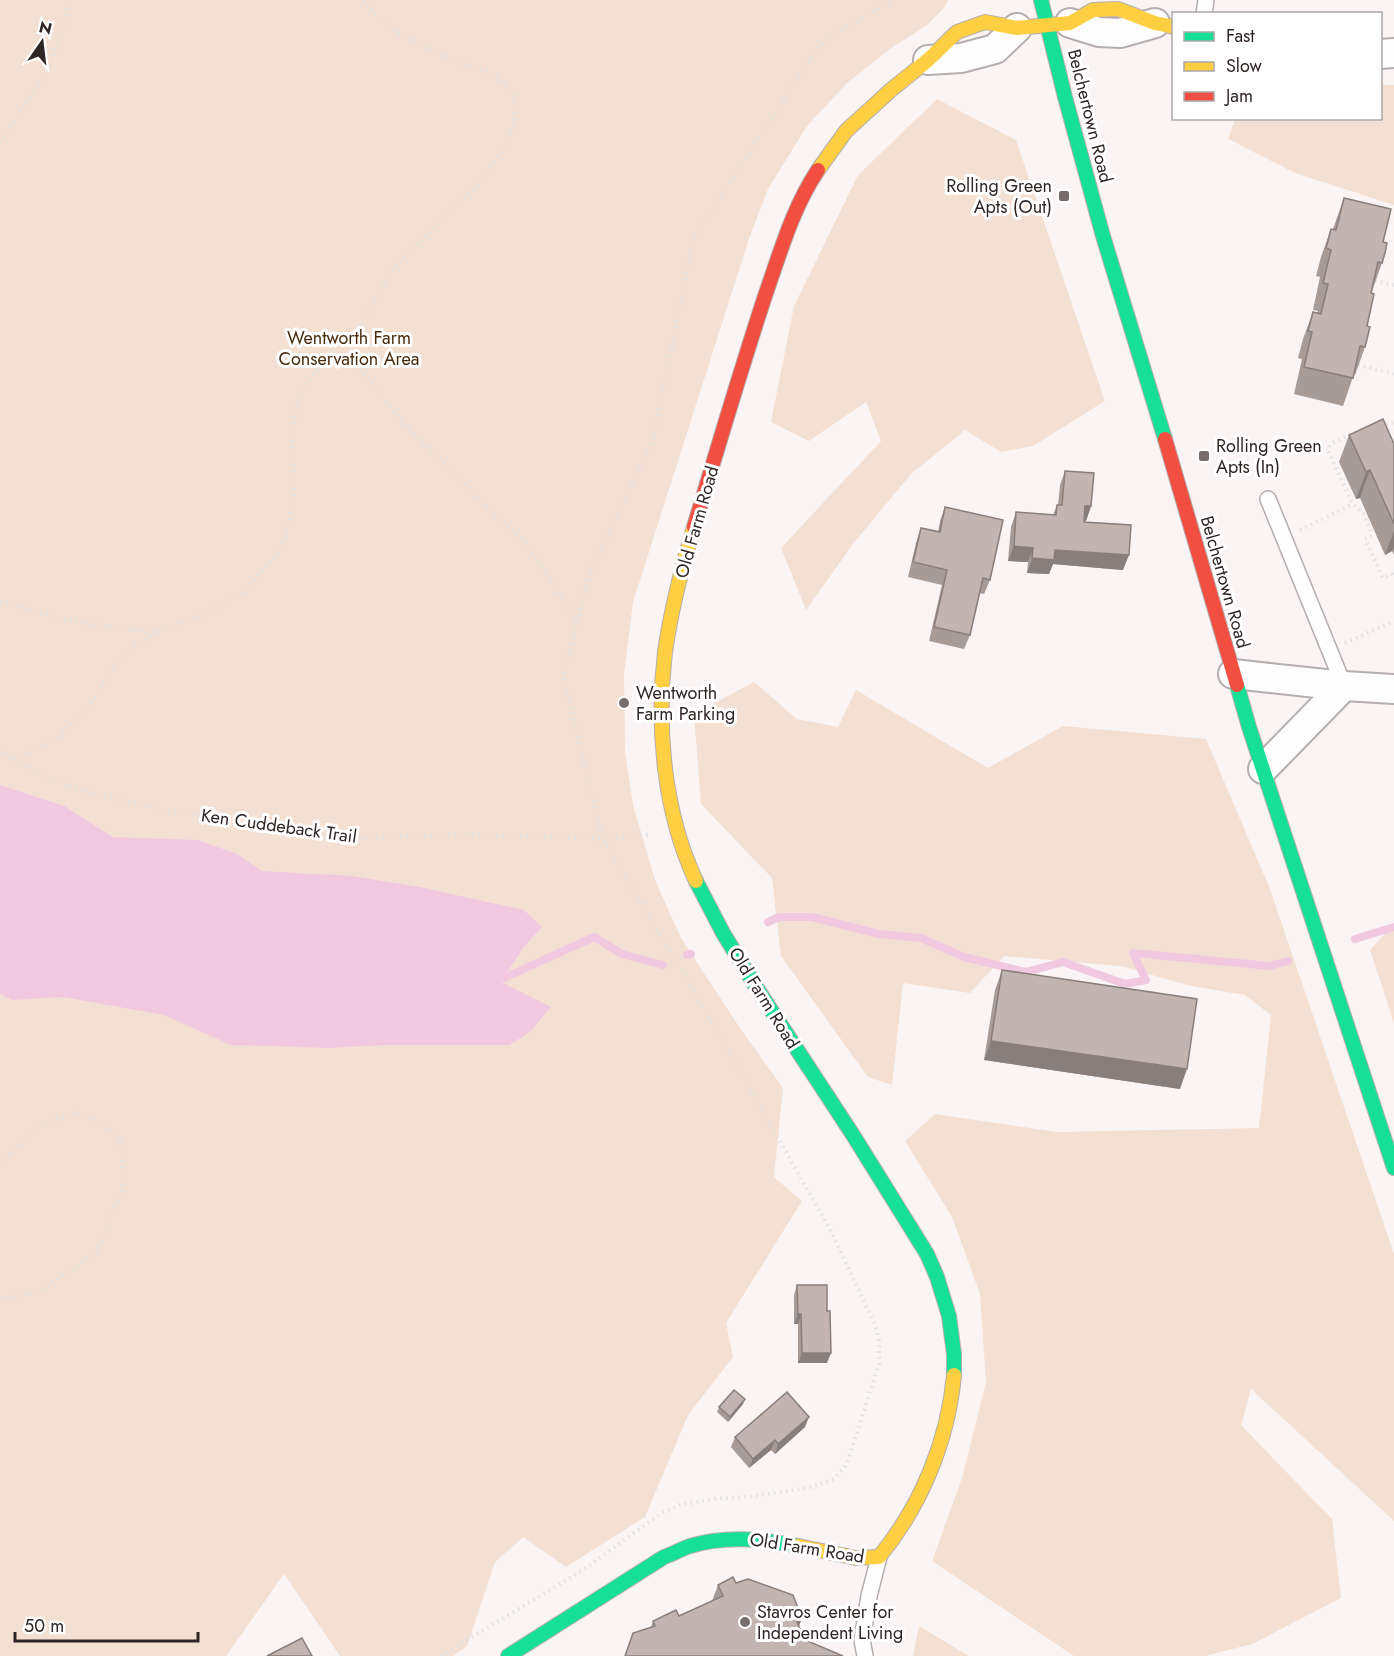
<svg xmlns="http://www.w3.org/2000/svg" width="1394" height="1656" font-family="Jost,sans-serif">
<rect width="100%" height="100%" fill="#faf4f4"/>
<g fill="#f4e0d3">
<path d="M 0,0 L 948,0 L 945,7 L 927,25 L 890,49 L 847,83 L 807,126 L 768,189 L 749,239 L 633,602 L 624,674 L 625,751 L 633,805 L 655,880 L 681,938 L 740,1028 L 783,1088 L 774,1177 L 802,1201 L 726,1323 L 733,1357 L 688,1415 L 645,1517 L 566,1567 L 523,1537 L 495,1562 L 467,1646 L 453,1656 L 340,1656 L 284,1574 L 226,1656 L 0,1656 Z"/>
<path d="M 1381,85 L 1394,85 L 1394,205 L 1295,173 L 1228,139 L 1235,119 L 1380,118 Z"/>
<path d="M 937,99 L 1016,140 L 1105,401 L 1033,446 L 1001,452 L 965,430 L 911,474 L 853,544 L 806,610 L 781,548 L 881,441 L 866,402 L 809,441 L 771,422 L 794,306 L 858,175 Z"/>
<path d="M 754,682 L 797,719 L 838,727 L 856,690 L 988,768 L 1063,726 L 1206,739 L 1270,889 L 1394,1254 L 1394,1521 L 1251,1389 L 1241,1425 L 1332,1519 L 1341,1598 L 1252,1644 L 1205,1656 L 1074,1656 L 932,1561 L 962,1478 L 986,1382 L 980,1294 L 952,1217 L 905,1141 L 935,1114 L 1057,1132 L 1259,1128 L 1271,1015 L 1245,995 L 1191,986 L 1120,966 L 1004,956 L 970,993 L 903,983 L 892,1085 L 868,1077 L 781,956 L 772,878 L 701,804 L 694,714 Z"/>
<path d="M 1394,924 L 1394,1023 L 1370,950 Z"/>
<path d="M 919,1626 L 969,1656 L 913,1656 Z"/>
</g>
<path fill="#f0c9e1" d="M 0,785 L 64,806 L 113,837 L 198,840 L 237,854 L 262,871 L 352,876 L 420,887 L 524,910 L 542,927 L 523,948 L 501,982 L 551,1007 L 530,1032 L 509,1045 L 387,1045 L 328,1048 L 231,1045 L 164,1015 L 63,997 L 12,1000 L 0,994 Z"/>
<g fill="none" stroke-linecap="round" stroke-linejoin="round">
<g stroke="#f0c9e1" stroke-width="8">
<path d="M 768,922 L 779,917 L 812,917 L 879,934 L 921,938 L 964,957 L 1026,972 L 1063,962 L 1125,984 L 1146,980 L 1133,953 L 1270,966 L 1288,961"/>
<path d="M 1355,939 L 1394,927"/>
<path d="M 687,955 L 691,954"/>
<path d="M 504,978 L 594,937 L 622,954 L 663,965"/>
</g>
<g stroke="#b5aeae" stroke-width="18">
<g id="lane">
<path d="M 1204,14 L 1206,0"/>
<path d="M 1268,499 L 1344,686"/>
<path d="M 865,1656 L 862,1640 L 869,1596 L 879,1557"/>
</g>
</g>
<g stroke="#b5aeae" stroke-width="32">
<g id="street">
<path d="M 1070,23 L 1099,32 L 1120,33 L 1155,23"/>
<path d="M 1380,54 L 1394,53"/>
<path d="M 928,60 L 961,58 L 995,49 L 1017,28"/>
<path d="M 1233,674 L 1344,686 L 1394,689"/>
<path d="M 1263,769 L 1344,686"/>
</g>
</g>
<g stroke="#b5aeae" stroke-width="16">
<g id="fast">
<path d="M 1041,0 L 1065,97 L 1103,236 L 1165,439"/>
<path d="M 1237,685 L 1249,727 L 1394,1168"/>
<path d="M 696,881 L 723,933 L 758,990 L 853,1135 L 927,1254 L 937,1277 L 949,1316 L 954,1354 L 954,1375"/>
<path d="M 508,1656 L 664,1557 C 673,1554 681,1549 690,1546 C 726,1535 762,1539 798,1546"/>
</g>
</g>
<g stroke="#b5aeae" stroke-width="16">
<g id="slow">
<path d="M 818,170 L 846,131 L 892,89 L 928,60 L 957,32 L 985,22 L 1017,28 L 1070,23 L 1093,10 L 1118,9 L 1155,23 L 1174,27"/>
<path d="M 694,527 C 682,567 671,610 665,652 C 656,727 664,813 696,881"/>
<path d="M 798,1546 L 856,1558 L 879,1557 C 921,1506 948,1441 954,1375"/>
</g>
</g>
<g stroke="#b5aeae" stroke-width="16">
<g id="jam">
<path d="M 1165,439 L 1237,685"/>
<path d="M 694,527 C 717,450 740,372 765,296 C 780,253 793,207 818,170"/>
</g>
</g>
<g stroke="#e2e0e0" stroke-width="4" stroke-dasharray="1.5 4.5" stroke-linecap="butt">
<path d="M 364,0 L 374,14 L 396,32 L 435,52 L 497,76 L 514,96 L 515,121 L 504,147 L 477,186 L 394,267 L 361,325 L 356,344 L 360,368 L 404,424 L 528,546 L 577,621"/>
<path d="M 0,142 L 49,69 L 66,18 L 69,0"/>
<path d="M 1375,281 L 1394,285"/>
<path d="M 1358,365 L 1394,374"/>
<path d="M 1380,425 L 1394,422"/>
<path d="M 1367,427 L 1334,442 L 1330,445 L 1328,451 L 1353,504 L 1364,514 L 1372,535 L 1365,539 L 1383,578 L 1392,574 L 1394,578"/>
<path d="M 1300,530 L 1353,504"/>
<path d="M 0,602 L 80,623 L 155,632"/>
<path d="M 1345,643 L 1394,621"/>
<path d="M 0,752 L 48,778 L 84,791 L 159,809 L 342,839 L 467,834 L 603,839 L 648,835"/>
<path d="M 15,759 L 58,738 L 92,702 L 118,659 L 156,632 L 210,612 L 241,594 L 275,556 L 285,537 L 294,495 L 292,437 L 298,398 L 323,359 L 360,326"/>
<path d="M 0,1162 L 38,1126 L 78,1112 L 120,1135 L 124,1184 L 97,1252 L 38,1292 L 0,1299"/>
<path d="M 441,1656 L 586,1568 L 660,1514 L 680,1505 L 712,1499 L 746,1497 L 808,1488 L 834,1479 L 845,1467 L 849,1457 L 879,1364 L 879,1341 L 876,1327 L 831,1231 L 699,1000 L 603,839 L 563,678 L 590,572 L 653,441 L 693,239 L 816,50 L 829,37 L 893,0"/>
</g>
<use href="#lane" stroke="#fefdfd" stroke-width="15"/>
<use href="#street" stroke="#fefdfd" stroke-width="28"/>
<use href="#fast" stroke="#16e098" stroke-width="14"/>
<use href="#slow" stroke="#ffcf43" stroke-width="14"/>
<use href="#jam" stroke="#f24e42" stroke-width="14"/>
</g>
<g fill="#a79b97">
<path d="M 1344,198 L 1383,242 L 1382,263 L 1372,291 L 1371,290 L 1367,326 L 1365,347 L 1355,375 L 1354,374 L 1343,406 L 1294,394 L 1302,359 L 1298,358 L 1303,339 L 1313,312 L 1317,313 L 1318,311 L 1313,310 L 1320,277 L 1316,276 L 1321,257 L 1331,229 L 1333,229 Z"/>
<path d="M 1349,435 L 1394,444 L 1394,555 L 1392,551 L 1385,555 L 1360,498 L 1356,499 L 1339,462 Z"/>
<path d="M 1065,471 L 1091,506 L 1086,521 L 1084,521 L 1123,570 L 1053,564 L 1049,574 L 1027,573 L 1028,562 L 1008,561 L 1011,527 L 1016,512 L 1053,515 L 1057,505 L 1058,505 L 1060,485 Z"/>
<path d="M 945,507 L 990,580 L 984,594 L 979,593 L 970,635 L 964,649 L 929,641 L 942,585 L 908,577 L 916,543 L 921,528 L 938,532 L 940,521 Z"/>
<path d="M 1002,970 L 1180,1089 L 984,1060 L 995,990 Z"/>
<path d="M 797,1285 L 827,1363 L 798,1363 L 798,1324 L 794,1324 L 794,1295 Z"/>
<path d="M 743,1404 L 728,1422 L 717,1412 L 719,1407 Z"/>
<path d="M 805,1427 L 775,1454 L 771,1450 L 749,1468 L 731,1447 L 735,1437 Z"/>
<path d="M 736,1583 L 793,1595 L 651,1627 L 653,1621 L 679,1616 L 712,1601 L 718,1585 Z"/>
</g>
<g fill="#887e7b">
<path d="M 1370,470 L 1360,498 L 1356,499 L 1366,472 Z"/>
<path d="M 1085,506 L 1091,506 L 1086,521 L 1080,521 Z"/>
<path d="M 1394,531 L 1394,547 L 1392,551 L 1385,555 Z"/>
<path d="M 1014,546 L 1033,548 L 1028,562 L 1008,561 Z"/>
<path d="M 1055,550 L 1129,555 L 1123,570 L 1053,564 L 1049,574 L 1027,573 L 1032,558 Z"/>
<path d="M 991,1041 L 1187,1069 L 1180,1089 L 984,1060 Z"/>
<path d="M 798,1314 L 801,1314 L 798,1324 L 794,1324 Z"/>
<path d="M 802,1353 L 831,1353 L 827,1363 L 798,1363 Z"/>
<path d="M 745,1399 L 743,1404 L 728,1422 L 730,1417 Z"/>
<path d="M 809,1417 L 805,1427 L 775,1454 L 778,1444 Z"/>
<path d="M 775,1440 L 771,1450 L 749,1468 L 753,1459 Z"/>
<path d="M 802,1618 L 795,1637 L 796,1620 Z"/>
</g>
<g fill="#c2b4b0" stroke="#887e7b" stroke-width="1.5">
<path d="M 1344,198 L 1391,209 L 1383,242 L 1387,243 L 1385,253 L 1382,263 L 1378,262 L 1371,293 L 1374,294 L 1367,326 L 1370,327 L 1365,347 L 1360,346 L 1353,378 L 1304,367 L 1312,332 L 1308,331 L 1313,312 L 1321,314 L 1328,284 L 1323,283 L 1331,250 L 1326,248 L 1331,229 L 1336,230 Z"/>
<path d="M 1383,419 L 1394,444 L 1394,524 L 1370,470 L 1366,472 L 1349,435 Z"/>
<path d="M 1065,471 L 1094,473 L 1091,506 L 1085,506 L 1084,522 L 1131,525 L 1129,555 L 1055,550 L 1054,560 L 1032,558 L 1033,548 L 1014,546 L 1016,512 L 1056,515 L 1057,505 L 1062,505 Z"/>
<path d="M 945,507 L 1003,520 L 990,580 L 983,578 L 970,635 L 934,627 L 947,570 L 913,562 L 921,528 L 940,532 Z"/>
<path d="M 1002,970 L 1197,999 L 1187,1069 L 991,1041 Z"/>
<path d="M 797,1285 L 827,1285 L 827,1311 L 830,1311 L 831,1353 L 802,1353 L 801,1314 L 798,1314 Z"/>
<path d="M 734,1390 L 745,1399 L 730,1417 L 719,1407 Z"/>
<path d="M 787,1392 L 809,1417 L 778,1444 L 775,1440 L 753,1459 L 735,1437 Z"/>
<path d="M 733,1577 L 736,1583 L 748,1579 L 793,1595 L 802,1618 L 796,1620 L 805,1640 L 843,1656 L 625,1656 L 633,1633 L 655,1626 L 653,1621 L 676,1610 L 679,1616 L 723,1596 L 718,1585 Z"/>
<path d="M 302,1638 L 312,1656 L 267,1656 Z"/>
</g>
<g fill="#776d6d" stroke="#fff" stroke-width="2">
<rect x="1058" y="190" width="12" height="12" rx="3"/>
<rect x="1198" y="450" width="12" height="12" rx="3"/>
<circle cx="624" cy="703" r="6"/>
<circle cx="745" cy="1622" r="6"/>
</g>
<g text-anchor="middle" stroke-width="6" stroke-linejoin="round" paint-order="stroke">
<g font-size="18" fill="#302525" stroke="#fff">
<text transform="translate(1090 116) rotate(76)" y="6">Belchertown Road</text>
<text transform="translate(697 522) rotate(-74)" y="6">Old Farm Road</text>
<text transform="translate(1225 582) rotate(74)" y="6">Belchertown Road</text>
<text transform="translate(279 826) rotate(8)" y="6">Ken Cuddeback Trail</text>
<text transform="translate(764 998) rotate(58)" y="6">Old Farm Road</text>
<text transform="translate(807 1548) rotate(9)" y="6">Old Farm Road</text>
</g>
<g font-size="18" fill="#302525" stroke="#fff" text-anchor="start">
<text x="1052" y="192" text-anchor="end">Rolling Green<tspan x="1052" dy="21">Apts (Out)</tspan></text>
<text x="1216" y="452">Rolling Green<tspan x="1216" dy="21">Apts (In)</tspan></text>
<text x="636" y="699">Wentworth<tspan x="636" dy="21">Farm Parking</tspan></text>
<text x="757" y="1618">Stavros Center for<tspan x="757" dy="21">Independent Living</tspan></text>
</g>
<g font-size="18" fill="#4a2a0c" stroke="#fff">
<text x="349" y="344">Wentworth Farm<tspan x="349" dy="21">Conservation Area</tspan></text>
</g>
</g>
<rect x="1172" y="12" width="210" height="108" fill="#ffffff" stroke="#aca8a8" stroke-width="1.5"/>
<rect x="1184" y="32" width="30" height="9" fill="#16e098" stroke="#aca8a8" stroke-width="1.5"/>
<text x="1226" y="42" font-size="18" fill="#302525">Fast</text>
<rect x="1184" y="62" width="30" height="9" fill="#ffcf43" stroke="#aca8a8" stroke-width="1.5"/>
<text x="1226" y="72" font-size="18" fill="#302525">Slow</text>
<rect x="1184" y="92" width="30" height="9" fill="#f24e42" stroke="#aca8a8" stroke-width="1.5"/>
<text x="1226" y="102" font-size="18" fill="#302525">Jam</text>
<g transform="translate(42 42) rotate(14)" stroke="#ffffff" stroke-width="4.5" paint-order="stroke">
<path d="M0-4.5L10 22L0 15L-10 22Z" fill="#302525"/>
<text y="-9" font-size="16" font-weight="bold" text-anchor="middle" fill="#302525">N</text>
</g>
<path d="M15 1632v9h183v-9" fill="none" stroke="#302525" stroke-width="3"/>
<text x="24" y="1632" font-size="18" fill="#302525" stroke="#ffffff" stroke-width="4.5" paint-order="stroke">50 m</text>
</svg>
